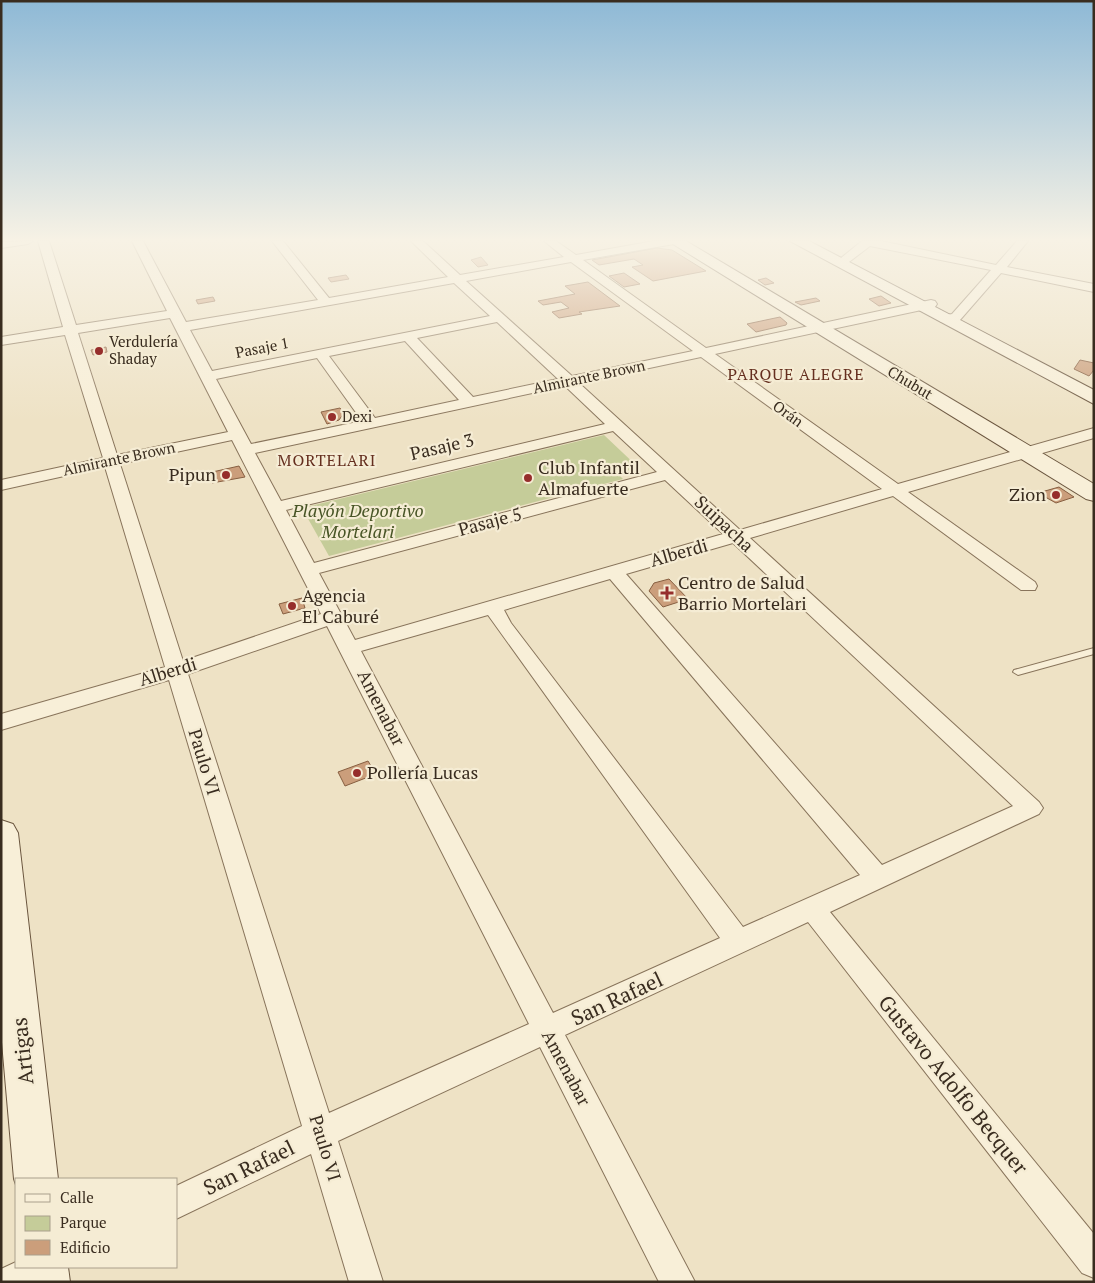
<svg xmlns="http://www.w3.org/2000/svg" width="1095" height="1283" font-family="'PT Serif',serif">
<rect width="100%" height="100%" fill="#eee2c5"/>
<path fill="#c5cc99" d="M 604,435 L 640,469 L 619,475 L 623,479 L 329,556 L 302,508 Z"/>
<g fill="#cb9e7b" stroke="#875f41">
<path d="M 657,248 L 672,250 L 706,271 L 653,281 L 632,267 L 643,265 L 634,259 L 599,265 L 592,260 Z"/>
<path d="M 481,257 L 488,265 L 478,267 L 471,260 Z"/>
<path d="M 624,273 L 640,284 L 624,287 L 609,276 Z"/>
<path d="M 346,275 L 349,279 L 331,282 L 328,278 Z"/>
<path d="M 766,278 L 774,283 L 765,285 L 758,280 Z"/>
<path d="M 588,282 L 620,306 L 579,312 L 582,314 L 559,318 L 552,312 L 569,308 L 561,302 L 543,305 L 538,301 L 575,294 L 565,286 Z"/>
<path d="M 881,296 L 891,303 L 879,306 L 869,299 Z"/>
<path d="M 213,297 L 215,301 L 198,304 L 196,300 Z"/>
<path d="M 816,298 L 820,301 L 801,305 L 795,302 Z"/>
<path d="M 780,317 L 787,323 L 786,325 L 756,332 L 747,324 Z"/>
<path d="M 106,347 L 107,352 L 93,355 L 91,350 Z"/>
<path d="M 1080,360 L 1094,363 L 1094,370 L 1089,376 L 1074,369 Z"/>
<path d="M 340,408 L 344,413 L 339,420 L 327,424 L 321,412 Z"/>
<path d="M 239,466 L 245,477 L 212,483 L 208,473 Z"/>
<path d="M 1059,487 L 1074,497 L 1056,503 L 1038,493 Z"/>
<path d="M 669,579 L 688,599 L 663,607 L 649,591 L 654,583 Z"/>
<path d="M 302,598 L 305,608 L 283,614 L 279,604 Z"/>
<path d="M 368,761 L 376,774 L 345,786 L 338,772 Z"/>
</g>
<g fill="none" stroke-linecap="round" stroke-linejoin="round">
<g stroke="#88745b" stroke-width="2">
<path id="lane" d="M 1094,648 L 1094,654 L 1018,675 L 1013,672 L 1014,670 Z"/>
</g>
<g stroke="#88745b" stroke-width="2">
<g id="street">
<path d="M 33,241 L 28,244 L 1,248 L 1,242 Z"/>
<path d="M 38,241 L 49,241 L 76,325 L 167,311 L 132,241 L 143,241 L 186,322 L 318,300 L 272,241 L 283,241 L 329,298 L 448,277 L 411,241 L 423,241 L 460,275 L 564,257 L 544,241 L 556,241 L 576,255 L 654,241 L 679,241 L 674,244 L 583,260 L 706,348 L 931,300 L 935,301 L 937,304 L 935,307 L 931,308 L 715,354 L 898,484 L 1094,428 L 1094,438 L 908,492 L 1035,582 L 1037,586 L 1035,590 L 1021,590 L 893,496 L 750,538 L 1039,802 L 1043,808 L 1039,814 L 830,912 L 1094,1234 L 1094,1278 L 1082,1273 L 808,922 L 565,1035 L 695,1282 L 659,1282 L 540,1047 L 338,1141 L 383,1282 L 349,1282 L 311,1154 L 176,1219 L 176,1186 L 302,1126 L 169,680 L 1,730 L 1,714 L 165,667 L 105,467 L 1,490 L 1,480 L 103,458 L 65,335 L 1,345 L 1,337 L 63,327 ZM 571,262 L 693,351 L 572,376 L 466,281 ZM 454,283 L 490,316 L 212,371 L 190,330 ZM 170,318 L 228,432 L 117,455 L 78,333 ZM 497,322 L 558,379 L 473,397 L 417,338 ZM 405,341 L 459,400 L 375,418 L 329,356 ZM 701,357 L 882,489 L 740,530 L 579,383 ZM 317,358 L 362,421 L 251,444 L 216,379 ZM 565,386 L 605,424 L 281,501 L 255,453 ZM 613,431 L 657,472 L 314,563 L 286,510 ZM 232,440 L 321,614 L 183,661 L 120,464 ZM 665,480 L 723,534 L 355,640 L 319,573 ZM 733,543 L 1013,806 L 882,865 L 626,574 ZM 610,579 L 860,875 L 743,927 L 511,623 L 504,610 ZM 488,615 L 720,938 L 553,1013 L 361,651 ZM 327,626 L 529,1024 L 329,1113 L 188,674 Z"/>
<path d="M 862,241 L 881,241 L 996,265 L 1017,241 L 1028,241 L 1007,267 L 1094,284 L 1094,292 L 1001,273 L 960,320 L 941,322 L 939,319 L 941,316 L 952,314 L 991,270 L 870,246 L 849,262 L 841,262 L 841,258 Z"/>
<path d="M 16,1262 L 16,1267 L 61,1267 L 56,1279 L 50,1282 L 1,1282 L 1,1269 Z"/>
</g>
</g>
<g stroke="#6a553e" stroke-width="2">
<g id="secondary">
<path d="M 668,241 L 686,241 L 1094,484 L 1094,501 L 1086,499 Z"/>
<path d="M 790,241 L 809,241 L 1094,390 L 1094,404 Z"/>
<path d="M 1,820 L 13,824 L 18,833 L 58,1179 L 16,1179 L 16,1185 L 14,1179 L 1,1031 Z"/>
<path d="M 22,1267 L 68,1267 L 70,1282 L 22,1282 Z"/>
</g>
</g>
<use href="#lane" fill="#f8efd8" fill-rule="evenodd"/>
<use href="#street" fill="#f8efd8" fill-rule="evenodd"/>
<use href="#secondary" fill="#f8efd8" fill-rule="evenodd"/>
</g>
<linearGradient id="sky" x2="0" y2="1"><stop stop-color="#8eb9d6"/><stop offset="0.57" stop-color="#f7f2e5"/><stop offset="1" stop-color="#f7f2e5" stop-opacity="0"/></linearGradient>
<rect width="1095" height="421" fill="url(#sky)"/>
<g fill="#962e2c" stroke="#f5ecd4" stroke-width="2">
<circle cx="99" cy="351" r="5"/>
<circle cx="332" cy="417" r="5"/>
<circle cx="226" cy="475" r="5"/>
<circle cx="528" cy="478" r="5"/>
<circle cx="1056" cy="495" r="5"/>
<path d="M664.5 585.5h5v5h5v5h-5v5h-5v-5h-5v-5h5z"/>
<circle cx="292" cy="606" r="5"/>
<circle cx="357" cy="773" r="5"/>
</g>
<g text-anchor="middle" stroke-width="4.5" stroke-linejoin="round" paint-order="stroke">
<g font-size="15" fill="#392c1f" stroke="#f5ecd4" text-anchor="start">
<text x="109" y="347">Verdulería<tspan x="109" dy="17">Shaday</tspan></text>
<text x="342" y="422">Dexi</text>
</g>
<g font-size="15" fill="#392c1f" stroke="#f5ecd4">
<text transform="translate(262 348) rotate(-11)" y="5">Pasaje 1</text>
<text transform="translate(589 377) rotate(-12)" y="5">Almirante Brown</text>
<text transform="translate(910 383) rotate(31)" y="5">Chubut</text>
<text transform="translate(788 414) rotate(36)" y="5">Orán</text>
<text transform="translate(119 459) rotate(-12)" y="5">Almirante Brown</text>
</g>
<g font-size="16" letter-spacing="1" fill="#652f1f" stroke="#f5ecd4">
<text x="796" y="380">PARQUE ALEGRE</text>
<text x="327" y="466">MORTELARI</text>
</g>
<g font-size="18" fill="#392c1f" stroke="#f5ecd4">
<text transform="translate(442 447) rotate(-13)" y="6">Pasaje 3</text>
<text transform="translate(490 522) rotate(-15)" y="6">Pasaje 5</text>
<text transform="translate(724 524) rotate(43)" y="6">Suipacha</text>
<text transform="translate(679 553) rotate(-16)" y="6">Alberdi</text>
<text transform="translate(168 672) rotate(-17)" y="6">Alberdi</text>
<text transform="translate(381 708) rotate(63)" y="6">Amenabar</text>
<text transform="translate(204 762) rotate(73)" y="6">Paulo VI</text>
<text transform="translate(566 1068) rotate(62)" y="6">Amenabar</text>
<text transform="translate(325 1148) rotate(73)" y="6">Paulo VI</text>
</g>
<g font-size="18" fill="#392c1f" stroke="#f5ecd4" text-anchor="start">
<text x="538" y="474">Club Infantil<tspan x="538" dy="21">Almafuerte</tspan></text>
<text x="216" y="481" text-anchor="end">Pipun</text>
<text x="1046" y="501" text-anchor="end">Zion</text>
<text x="678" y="589">Centro de Salud<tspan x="678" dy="21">Barrio Mortelari</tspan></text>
<text x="302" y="602">Agencia<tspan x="302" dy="21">El Caburé</tspan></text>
<text x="367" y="779">Pollería Lucas</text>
</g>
<g font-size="18" font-style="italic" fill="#485526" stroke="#f5ecd4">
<text x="358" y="517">Playón Deportivo<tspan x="358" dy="21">Mortelari</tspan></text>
</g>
<g font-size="21" fill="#392c1f" stroke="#f5ecd4">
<text transform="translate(617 999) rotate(-25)" y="7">San Rafael</text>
<text transform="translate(23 1051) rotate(-96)" y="7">Artigas</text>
<text transform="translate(953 1085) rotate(51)" y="7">Gustavo Adolfo Becquer</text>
<text transform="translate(249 1168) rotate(-26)" y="7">San Rafael</text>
</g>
</g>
<rect width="1095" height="1283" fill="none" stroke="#392c1f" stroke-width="5"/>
<rect x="15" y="1178" width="162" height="90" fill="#f5ecd4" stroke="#aa9f8c"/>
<rect x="25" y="1194" width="25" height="8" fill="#f8efd8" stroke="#aa9f8c"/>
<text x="60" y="1203" font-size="15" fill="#392c1f">Calle</text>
<rect x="25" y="1216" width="25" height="15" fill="#c5cc99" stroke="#aa9f8c"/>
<text x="60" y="1228" font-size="15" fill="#392c1f">Parque</text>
<rect x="25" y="1240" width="25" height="15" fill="#cb9e7b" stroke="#aa9f8c"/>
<text x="60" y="1253" font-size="15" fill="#392c1f">Edificio</text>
</svg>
